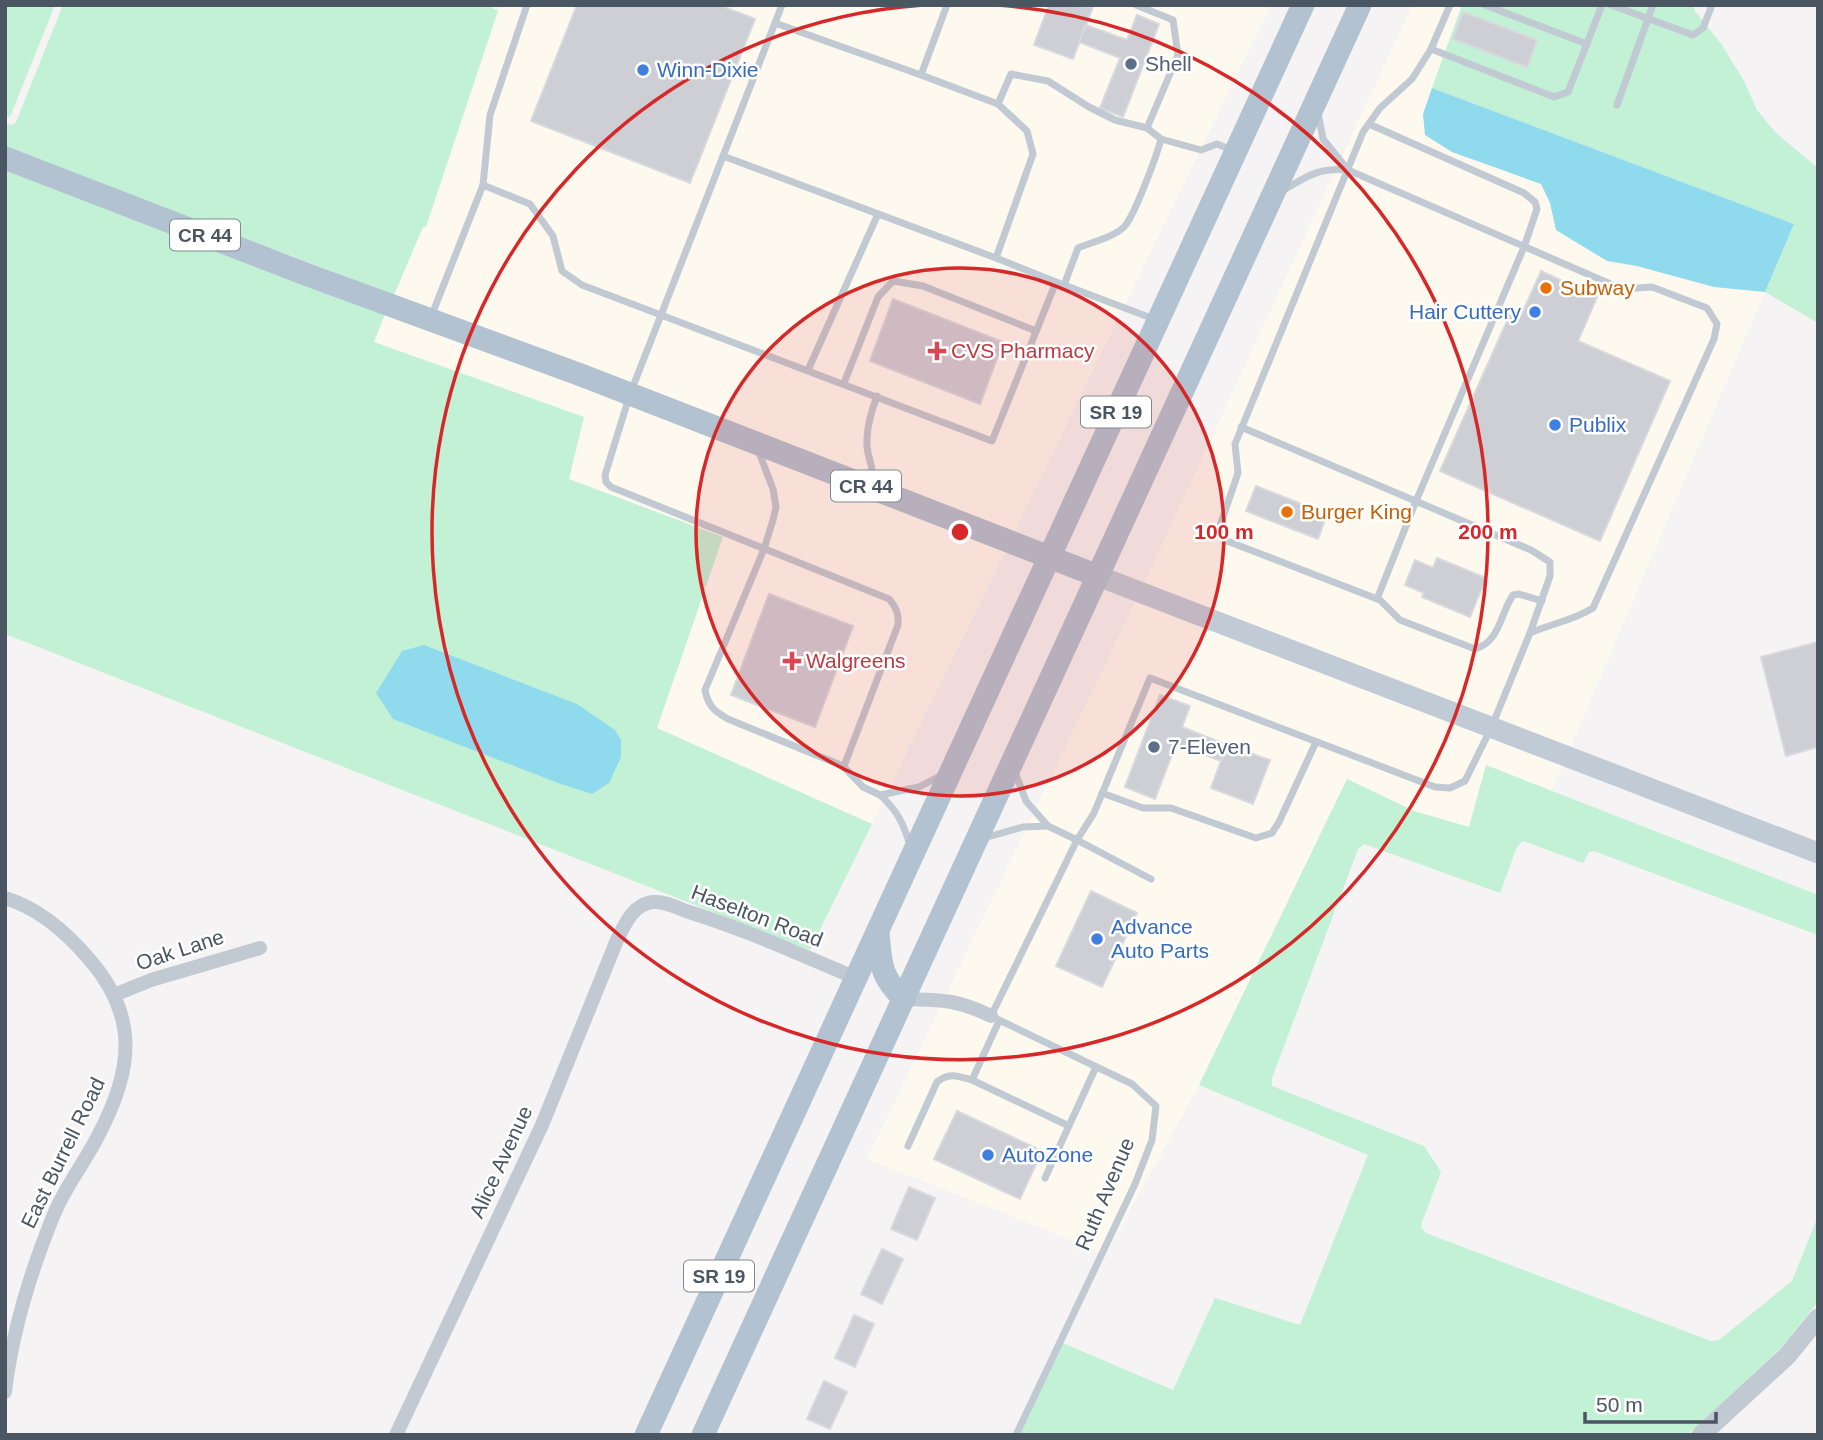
<svg xmlns="http://www.w3.org/2000/svg" width="1823" height="1440" font-family="Arial,sans-serif">
<rect width="100%" height="100%" fill="#f5f3f3"/>
<g fill="#fdf9ef">
<path d="M 500,5 L 1271,5 L 1014,533 L 394,295 L 423,226 L 426,227 Z"/>
<path d="M 1412,5 L 1462,5 L 1423,114 L 1452,152 L 1541,184 L 1550,203 L 1556,230 L 1607,261 L 1637,266 L 1714,287 L 1765,292 L 1571,746 L 1144,583 Z"/>
<path d="M 385,314 L 577,384 L 1005,552 L 872,824 L 657,728 L 723,537 L 568,479 L 584,418 L 374,342 Z"/>
<path d="M 1135,602 L 1563,765 L 1551,792 L 1486,765 L 1470,828 L 1414,811 L 1347,779 L 1199,1085 L 1106,1254 L 867,1159 Z"/>
</g>
<g fill="#c3f1d5">
<path d="M 5,5 L 55,5 L 10,117 L 5,115 Z"/>
<path d="M 63,5 L 486,5 L 498,11 L 426,227 L 423,227 L 394,295 L 5,147 L 5,124 L 12,125 L 16,122 Z"/>
<path d="M 1462,5 L 1693,5 L 1695,11 L 1722,45 L 1744,81 L 1757,110 L 1776,133 L 1818,168 L 1818,323 L 1765,292 L 1794,224 L 1432,88 Z"/>
<path d="M 5,169 L 385,314 L 374,342 L 584,417 L 569,479 L 723,537 L 657,728 L 872,824 L 810,950 L 5,634 Z"/>
<path d="M 1486,765 L 1818,895 L 1818,935 L 1594,851 L 1589,852 L 1583,863 L 1523,841 L 1517,847 L 1500,893 L 1364,844 L 1358,849 L 1272,1078 L 1272,1086 L 1424,1146 L 1441,1172 L 1422,1222 L 1421,1227 L 1426,1233 L 1711,1341 L 1719,1340 L 1792,1281 L 1818,1216 L 1818,1302 L 1780,1349 L 1687,1435 L 1013,1435 L 1058,1341 L 1173,1390 L 1215,1298 L 1300,1325 L 1368,1155 L 1199,1085 L 1347,779 L 1414,811 L 1469,827 Z"/>
</g>
<g fill="#90daee">
<path d="M 1432,88 L 1794,224 L 1765,292 L 1714,287 L 1637,266 L 1607,261 L 1556,230 L 1550,203 L 1541,184 L 1452,152 L 1425,135 L 1423,114 Z"/>
<path d="M 424,645 L 577,704 L 615,730 L 621,740 L 621,757 L 609,783 L 592,794 L 558,783 L 393,719 L 376,693 L 402,651 Z"/>
</g>
<g fill="#cdcfd5" stroke="#d7d9de" stroke-width="2">
<path d="M 577,5 L 719,5 L 755,19 L 690,183 L 531,121 Z"/>
<path d="M 1049,5 L 1093,7 L 1073,59 L 1034,45 Z"/>
<path d="M 1463,12 L 1537,40 L 1527,67 L 1453,39 Z"/>
<path d="M 1137,15 L 1159,24 L 1123,117 L 1100,108 L 1120,58 L 1079,42 L 1086,25 L 1127,40 Z"/>
<path d="M 1541,271 L 1597,297 L 1578,341 L 1670,381 L 1600,541 L 1440,471 L 1511,312 L 1521,316 Z"/>
<path d="M 893,299 L 1003,342 L 980,404 L 870,361 Z"/>
<path d="M 1256,486 L 1327,514 L 1318,539 L 1246,511 Z"/>
<path d="M 1437,558 L 1486,578 L 1470,617 L 1422,597 L 1424,593 L 1405,585 L 1415,560 L 1433,568 Z"/>
<path d="M 769,594 L 853,626 L 815,727 L 731,695 Z"/>
<path d="M 1818,642 L 1818,747 L 1786,756 L 1761,657 Z"/>
<path d="M 1160,695 L 1190,706 L 1182,727 L 1227,745 L 1221,761 L 1176,744 L 1155,799 L 1125,787 Z"/>
<path d="M 1227,745 L 1270,760 L 1253,804 L 1211,788 Z"/>
<path d="M 1091,891 L 1137,913 L 1102,987 L 1056,966 Z"/>
<path d="M 957,1111 L 1042,1151 L 1020,1199 L 934,1159 Z"/>
<path d="M 909,1187 L 935,1198 L 917,1240 L 891,1229 Z"/>
<path d="M 882,1249 L 903,1259 L 882,1304 L 861,1294 Z"/>
<path d="M 854,1315 L 874,1324 L 855,1367 L 835,1358 Z"/>
<path d="M 824,1381 L 847,1392 L 830,1429 L 807,1419 Z"/>
</g>
<g fill="none" stroke-linecap="round" stroke-linejoin="round">
<g stroke="#c1cad2" stroke-width="7">
<path d="M 947,5 L 921,75 L 998,104 L 1027,131 L 1033,154 L 996,258 L 1056,282"/>
<path d="M 1136,5 L 1173,20 L 1178,55 L 1147,128 L 1161,139 L 1201,150 L 1217,144 L 1232,150"/>
<path d="M 1450,5 L 1431,49 L 1412,79 L 1380,108 L 1363,132 L 1235,444 L 1238,473 L 1220,526 L 1221,534 L 1227,541 L 1380,600 L 1400,620 L 1475,649 C 1500,642 1500,614 1513,595 L 1519,594 L 1542,601"/>
<path d="M 1485,5 L 1587,44"/>
<path d="M 1611,5 L 1693,35 L 1703,28 L 1712,5"/>
<path d="M 775,23 L 921,75"/>
<path d="M 1431,49 L 1554,97 L 1568,92 L 1602,5"/>
<path d="M 998,104 L 1011,74 L 1048,81 L 1089,107 L 1115,120 L 1147,128"/>
<path d="M 1617,105 L 1653,5"/>
<path d="M 1369,124 L 1524,193 L 1535,202 L 1537,209 L 1524,247 L 1416,501 L 1377,599"/>
<path d="M 723,156 L 996,258"/>
<path d="M 483,185 L 530,204 L 553,236 L 562,271 L 582,285 L 661,315 L 782,5"/>
<path d="M 1282,191 C 1306,177 1318,167 1348,170 L 1323,139 L 1318,113"/>
<path d="M 1064,285 L 1078,248 C 1092,242 1112,238 1124,227 C 1134,217 1157,155 1161,139"/>
<path d="M 431,317 L 483,185 L 490,115 L 527,5"/>
<path d="M 808,370 L 878,214"/>
<path d="M 844,383 L 878,297 L 893,281 L 923,286 L 1036,331"/>
<path d="M 1241,427 L 1531,550 L 1550,562 L 1550,576 L 1530,633"/>
<path d="M 758,450 L 773,489 L 776,507 L 773,520 L 764,549 L 705,690 C 708,706 714,711 728,719 L 843,766 L 863,787 L 880,795"/>
<path d="M 869,483 C 876,465 868,463 867,446 C 866,428 871,412 877,396"/>
<path d="M 844,766 L 898,625 C 899,614 896,607 889,599 L 611,487 L 606,482 L 605,475 L 630,394 L 661,315 L 992,441 L 1056,282 L 1154,319"/>
<path d="M 1102,793 L 1143,808 L 1171,808 L 1256,838 L 1272,833 L 1279,822 L 1316,742"/>
<path d="M 984,838 L 1023,827 L 1048,826 L 1026,801 L 1015,772"/>
<path d="M 910,846 C 904,824 897,810 880,795 L 919,787 L 942,775"/>
<path d="M 1151,879 L 1077,840 L 1094,813 L 1150,678 L 1435,787 L 1450,788 L 1465,781 L 1492,726 L 1530,633 C 1553,623 1572,621 1593,608 L 1714,339 L 1717,324 L 1707,308 L 1652,287 L 1622,289 L 1348,170"/>
<path d="M 999,1021 L 972,1080 L 1069,1126"/>
<path d="M 908,1146 L 937,1082 C 949,1072 958,1076 972,1080"/>
<path d="M 1045,1178 L 1096,1067"/>
<path d="M 1016,1435 L 1135,1184 L 1152,1140 L 1156,1106 L 1132,1084 L 991,1016 L 1077,840 L 1048,826"/>
</g>
<g stroke="#c1cad2" stroke-width="14">
<path d="M 5,898 C 39,908 67,933 90,960 C 140,1018 132,1072 98,1136 C 84,1164 63,1189 52,1219 C 29,1276 12,1332 5,1392"/>
<path d="M 114,995 L 151,980 L 260,948"/>
<path d="M 904,999 C 942,1000 956,999 991,1016"/>
<path d="M 396,1435 L 542,1125 L 617,940 C 625,924 633,904 653,902 C 666,901 677,908 689,912 C 747,930 801,955 856,978"/>
</g>
<path stroke="#c1cad2" stroke-width="19" d="M 1701,1435 L 1787,1356 L 1818,1318"/>
<path stroke="#c1cbd6" stroke-width="21" d="M 1098,576 L 1818,853"/>
<g stroke="#b3c2d1" stroke-width="23">
<path d="M 5,158 L 308,275 L 581,375 L 1098,576"/>
<path d="M 878,933 C 881,965 880,976 904,999"/>
<path d="M 646,1435 L 1303,5"/>
<path d="M 703,1435 L 1360,5"/>
</g>
</g>
<circle cx="960" cy="532" r="264" fill="#d62828" fill-opacity=".12"/>
<g fill="none" stroke="#d62828" stroke-width="3.5">
<circle cx="960" cy="532" r="264"/>
<path d="M997 5A528 528 0 1 1 923 5"/>
</g>
<g fill="#5c6f8a" stroke="#fff" stroke-width="2.5">
<circle cx="1131" cy="64" r="7"/>
<circle cx="1154" cy="747" r="7"/>
</g>
<g fill="#3f7fe0" stroke="#fff" stroke-width="2.5">
<circle cx="643" cy="70" r="7"/>
<circle cx="1535" cy="312" r="7"/>
<circle cx="1555" cy="425" r="7"/>
<circle cx="1097" cy="939" r="7"/>
<circle cx="988" cy="1155" r="7"/>
</g>
<g fill="#e8710a" stroke="#fff" stroke-width="2.5">
<circle cx="1546" cy="288" r="7"/>
<circle cx="1287" cy="512" r="7"/>
</g>
<g fill="#e0444e" stroke="#fff" stroke-width="2.5">
<path d="M933.5 340.5h7v7h7v7h-7v7h-7v-7h-7v-7h7z"/>
<path d="M788.5 650.5h7v7h7v7h-7v7h-7v-7h-7v-7h7z"/>
</g>
<g text-anchor="middle" stroke-width="5" stroke-linejoin="round" paint-order="stroke">
<g fill="#fff" stroke="#808990" stroke-width="2">
<rect x="170" y="219.5" width="70" height="31" rx="5"/>
<rect x="1081" y="396.5" width="70" height="31" rx="5"/>
<rect x="831" y="470.5" width="70" height="31" rx="5"/>
<rect x="684" y="1260.5" width="70" height="31" rx="5"/>
</g>
<g font-size="19" font-weight="bold" fill="#4a5661">
<text x="205" y="242">CR 44</text>
<text x="1116" y="419">SR 19</text>
<text x="866" y="493">CR 44</text>
<text x="719" y="1283">SR 19</text>
</g>
<g font-size="21" fill="#4e5e75" stroke="#fff" text-anchor="start">
<text x="1145" y="71">Shell</text>
<text x="1168" y="754">7-Eleven</text>
</g>
<g font-size="21" fill="#366cbe" stroke="#fff" text-anchor="start">
<text x="657" y="77">Winn-Dixie</text>
<text x="1521" y="319" text-anchor="end">Hair Cuttery</text>
<text x="1569" y="432">Publix</text>
<text x="1111" y="934">Advance<tspan x="1111" dy="24">Auto Parts</tspan></text>
<text x="1002" y="1162">AutoZone</text>
</g>
<g font-size="21" fill="#c56008" stroke="#fff" text-anchor="start">
<text x="1560" y="295">Subway</text>
<text x="1301" y="519">Burger King</text>
</g>
<g font-size="21" fill="#be3a42" stroke="#fff" text-anchor="start">
<text x="951" y="358">CVS Pharmacy</text>
<text x="806" y="668">Walgreens</text>
</g>
<g font-size="21" fill="#4a5661" stroke="#fff">
<text transform="translate(757 916) rotate(21)" y="7">Haselton Road</text>
<text transform="translate(180 950) rotate(-18)" y="7">Oak Lane</text>
<text transform="translate(63 1153) rotate(-64)" y="7">East Burrell Road</text>
<text transform="translate(501 1162) rotate(-65)" y="7">Alice Avenue</text>
<text transform="translate(1105 1194) rotate(-67)" y="7">Ruth Avenue</text>
</g>
</g>
<circle cx="960" cy="532" r="10" fill="#d62828" stroke="#fff" stroke-width="3.5"/>
<g font-size="21" text-anchor="middle" font-weight="bold" fill="#d62828" stroke="#fff" stroke-width="5" stroke-linejoin="round" paint-order="stroke">
<text x="1224" y="539">100 m</text>
<text x="1488" y="539">200 m</text>
</g>
<rect width="1823" height="1440" fill="none" stroke="#4a5661" stroke-width="14"/>
<path d="M1585 1412v10h131v-10" fill="none" stroke="#4a5661" stroke-width="3.5"/>
<text x="1596" y="1412" font-size="21" fill="#4a5661" stroke="#ffffff" stroke-width="5" paint-order="stroke">50 m</text>
</svg>
